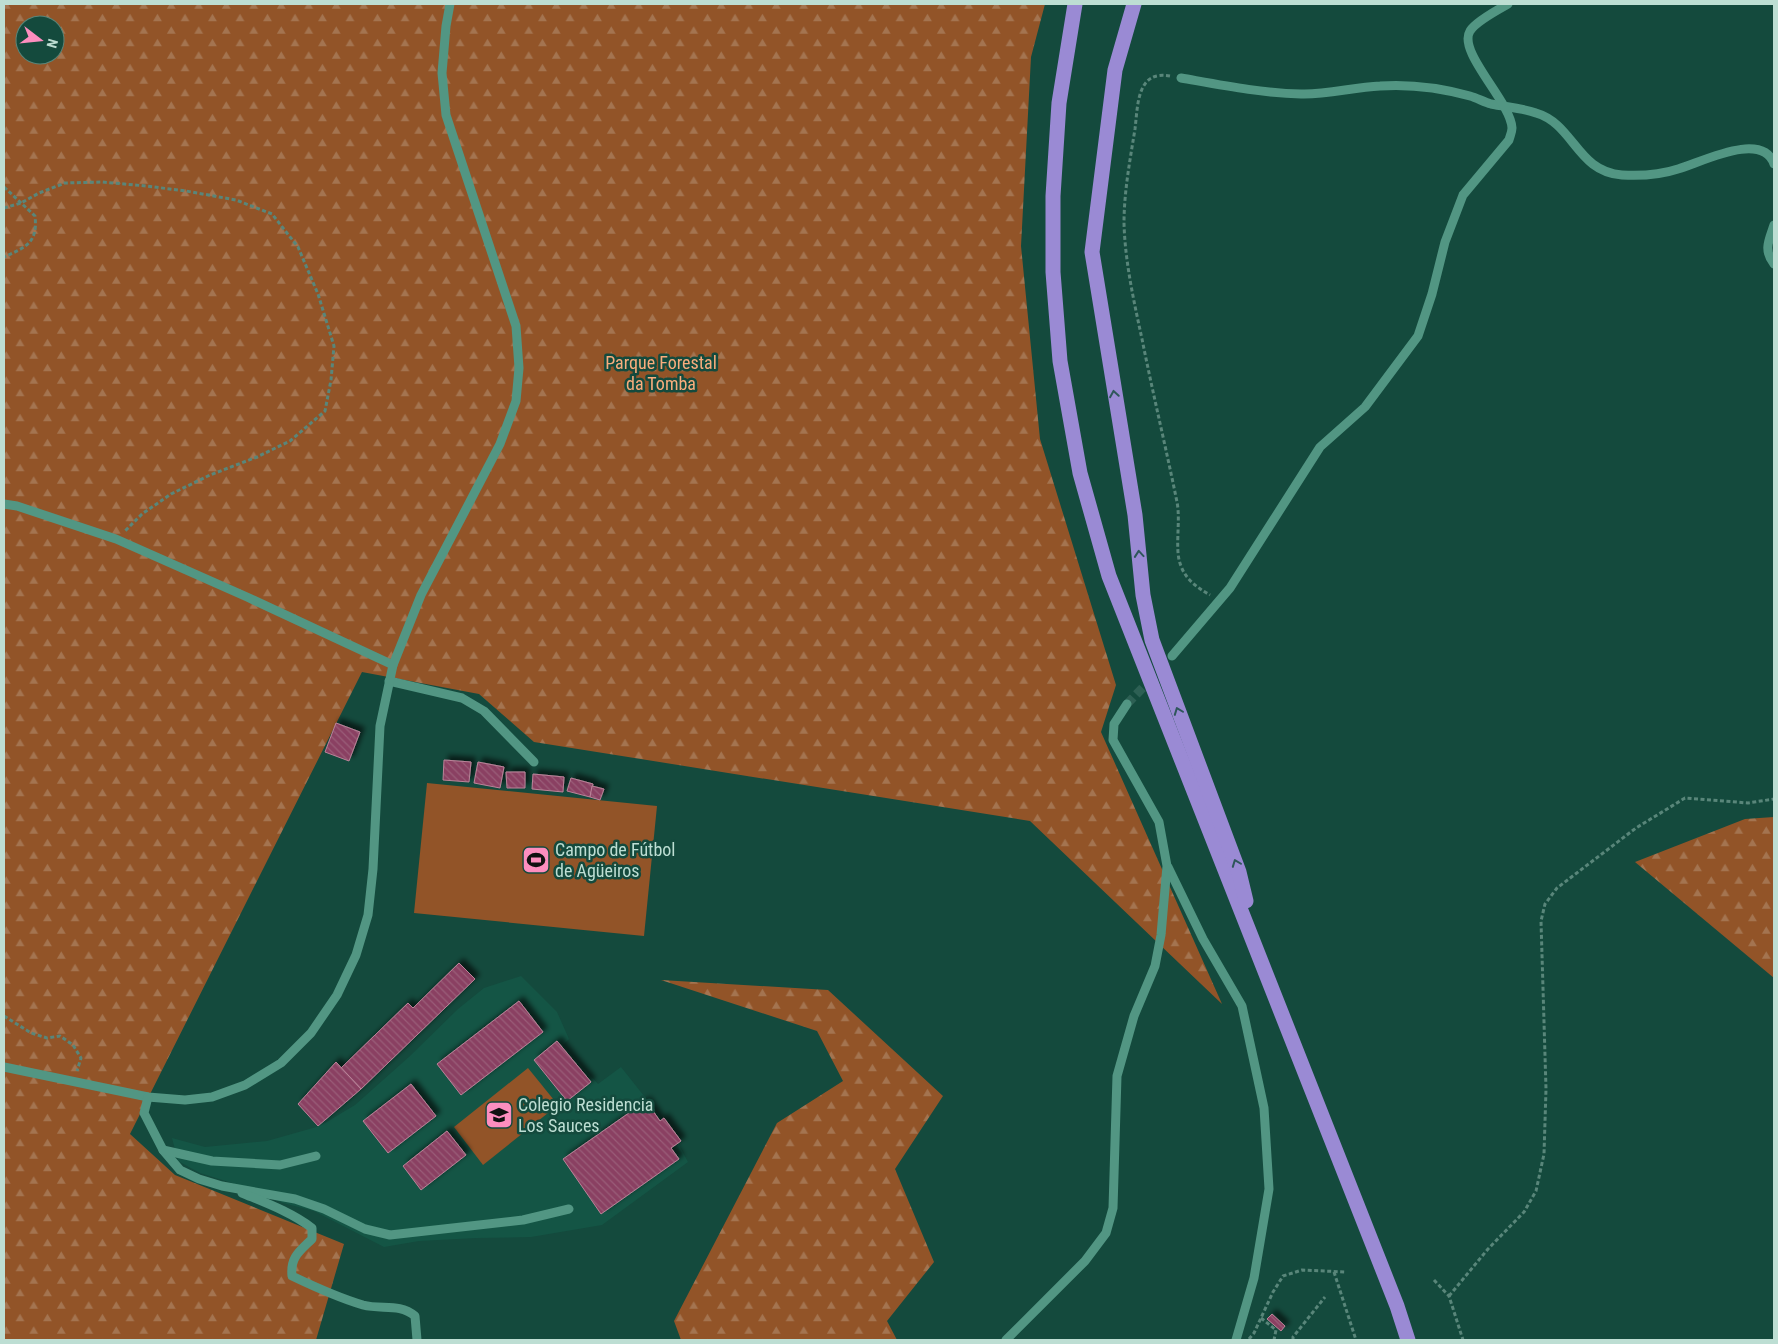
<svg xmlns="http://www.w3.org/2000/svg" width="1778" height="1344" font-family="'Roboto Condensed',sans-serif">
<defs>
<pattern id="forest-firs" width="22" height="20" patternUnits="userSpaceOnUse" patternTransform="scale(1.25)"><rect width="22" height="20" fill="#925428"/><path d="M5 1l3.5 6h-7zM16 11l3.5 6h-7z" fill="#a47450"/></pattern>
<pattern id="building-back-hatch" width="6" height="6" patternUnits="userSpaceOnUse" patternTransform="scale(1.25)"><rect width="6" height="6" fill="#8a4162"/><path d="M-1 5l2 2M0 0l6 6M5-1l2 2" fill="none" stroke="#995c78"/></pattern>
<filter id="shadow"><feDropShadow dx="4.5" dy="-4.5" stdDeviation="2.5" flood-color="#0009"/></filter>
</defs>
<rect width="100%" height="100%" fill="#144a3d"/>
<path fill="#145545" d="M 521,976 L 557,1012 L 569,1039 L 563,1045 L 598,1084 L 621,1067 L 671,1130 L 688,1162 L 602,1225 L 531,1237 L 476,1238 L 419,1241 L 384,1247 L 314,1211 L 283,1203 L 232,1183 L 200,1173 L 178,1161 L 172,1138 L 205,1147 L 267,1141 L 320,1126 L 355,1105 L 410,1056 L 458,1009 L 484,988 Z"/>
<g fill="url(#forest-firs)" fill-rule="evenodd">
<path d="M 4,4 L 1045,4 L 1031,57 L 1021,246 L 1040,439 L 1116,685 L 1101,732 L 1222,1004 L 1030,821 L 534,742 L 479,694 L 362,672 L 130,1134 L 175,1175 L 344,1244 L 316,1340 L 4,1340 ZM 25,25 L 55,25 L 55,55 L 25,55 Z"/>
<path d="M 1774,817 L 1774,978 L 1635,862 L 1745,819 Z"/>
<path d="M 661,980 L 828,990 L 943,1096 L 895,1169 L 934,1262 L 887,1321 L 897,1340 L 681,1340 L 674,1321 L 777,1123 L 843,1081 L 817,1031 Z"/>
</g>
<g fill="#925428">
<path d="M 427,783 L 657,806 L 644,936 L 414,913 Z"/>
<path d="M 528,1068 L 558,1105 L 483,1165 L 454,1127 Z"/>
</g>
<g fill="url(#building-back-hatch)" stroke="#bb8399" filter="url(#shadow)">
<path d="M 336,723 L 360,732 L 349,761 L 325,752 Z"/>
<path d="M 444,760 L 471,762 L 469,782 L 443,780 Z"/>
<path d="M 478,762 L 504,767 L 500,788 L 474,783 Z"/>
<path d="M 506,772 L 525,772 L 525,788 L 507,788 Z"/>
<path d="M 533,774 L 564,777 L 563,792 L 532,789 Z"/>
<path d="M 571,778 L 593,784 L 590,797 L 567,791 Z"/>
<path d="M 592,786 L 604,789 L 600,800 L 590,797 Z"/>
<path d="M 459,963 L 475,979 L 361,1089 L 341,1068 L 408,1003 L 413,1008 Z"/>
<path d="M 519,1001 L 543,1032 L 461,1095 L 437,1064 Z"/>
<path d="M 557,1041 L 591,1082 L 567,1101 L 534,1060 Z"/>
<path d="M 336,1062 L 361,1089 L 318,1126 L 298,1104 Z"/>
<path d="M 411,1084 L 436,1116 L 388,1153 L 363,1121 Z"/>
<path d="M 646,1101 L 660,1121 L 664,1118 L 681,1141 L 671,1148 L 679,1159 L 601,1214 L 563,1159 Z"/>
<path d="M 447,1131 L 466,1155 L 421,1190 L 403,1166 Z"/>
<path d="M 1272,1314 L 1285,1326 L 1281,1331 L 1267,1319 Z"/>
</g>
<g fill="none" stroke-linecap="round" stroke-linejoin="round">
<path stroke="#2d6054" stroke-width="9" stroke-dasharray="9 4.5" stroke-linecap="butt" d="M 1127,704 L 1151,679"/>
<g stroke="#59867a" stroke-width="3" stroke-dasharray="4 2.5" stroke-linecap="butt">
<path d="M 1170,76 C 1137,70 1138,104 1135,129 C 1130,160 1124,192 1124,223 C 1125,262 1134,302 1142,339 C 1153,394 1166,448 1177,502 C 1181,522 1174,550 1181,566 C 1186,580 1198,588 1210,595"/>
<path d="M 4,187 L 35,216 C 38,243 26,247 4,257"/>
<path d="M 4,208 L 21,203 L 39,193 L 65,183 L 102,182 L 146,186 L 186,191 L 236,200 L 272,214 L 298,247 L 318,294 L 334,346 L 331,380 L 325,411 L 290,441 L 257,457 L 210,475 L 171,494 L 142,514 L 125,531"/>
<path d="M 4,1016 L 31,1033 L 47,1038 L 60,1036 L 73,1045 L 81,1058 L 77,1071"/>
<path d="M 1334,1272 L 1356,1340"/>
<path d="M 1434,1280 L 1449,1296 L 1463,1340"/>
<path d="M 1449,1296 L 1488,1249 L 1524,1212 L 1536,1191 L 1544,1154 L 1546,1089 L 1541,921 L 1545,904 L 1557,888 L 1636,828 L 1685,798 L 1748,803 L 1774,799"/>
<path d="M 1261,1318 L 1276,1330 L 1274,1340"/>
<path d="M 1249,1339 L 1254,1333 L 1273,1292 L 1283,1276 L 1302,1270 L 1345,1272"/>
<path d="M 1293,1340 L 1293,1337 L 1325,1297"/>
</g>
<g stroke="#529683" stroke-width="9">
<path d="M 1181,78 C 1221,85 1261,93 1301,94 C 1326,95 1354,87 1380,86 C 1410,84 1441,88 1470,96 C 1477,98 1484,102 1491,104 C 1506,107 1522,108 1536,113 C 1574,124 1577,172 1622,175 C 1640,176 1660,175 1678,169 C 1700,163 1762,130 1774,164"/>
<path d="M 1774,225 C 1769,240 1763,250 1774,264"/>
<path d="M 4,504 L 17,506 L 116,539 L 247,597 L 393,665"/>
<path d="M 1172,656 L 1230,588 L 1320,447 L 1365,407 L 1418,336 L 1432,294 L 1445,242 L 1463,195 L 1509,140 C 1510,136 1512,132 1512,128 C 1511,102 1457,52 1470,31 C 1475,22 1499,9 1508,4"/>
<path d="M 389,681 L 462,698 L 484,711 L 534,762"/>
<path d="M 1168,867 L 1203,939 L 1242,1006 L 1264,1108 L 1269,1189 L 1254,1278 L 1236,1340"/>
<path d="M 4,1067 L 148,1097 L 185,1100 L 212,1097 L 245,1085 L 281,1063 L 311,1033 L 337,995 L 356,955 L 368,915 L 373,869 L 380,726 L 393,665 L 421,595 L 500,444 L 516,401 L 519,368 L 516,326 L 446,115 L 442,73 L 446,26 L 450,4"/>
<path d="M 148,1097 L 144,1113 L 163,1150 L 180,1170 L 199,1179 L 222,1186 L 295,1199 L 324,1209 L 365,1229 L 390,1235 L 523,1220 L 569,1209"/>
<path d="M 163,1150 L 212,1161 L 280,1165 L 316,1156"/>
<path d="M 242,1193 C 266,1203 291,1212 312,1228 L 312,1239 C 300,1251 290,1257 292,1276 C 315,1287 339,1298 363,1305 C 382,1310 399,1303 415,1316 L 417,1340"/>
<path d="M 1006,1340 L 1085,1261 L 1106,1233 L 1113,1208 L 1117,1076 L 1134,1016 L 1155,966 L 1161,935 L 1167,866 L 1159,822 L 1113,740 L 1114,724 L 1127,704"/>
</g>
<g stroke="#9a8ad4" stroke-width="15">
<path d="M 1075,4 L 1059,103 L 1053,196 L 1053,272 L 1060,361 L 1080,473 L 1109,576 L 1397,1306 L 1408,1340"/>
<path d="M 1134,4 L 1115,70 L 1092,252 L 1135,515 L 1143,595 L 1152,640 L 1239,872 L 1246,901"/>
</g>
</g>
<defs><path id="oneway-chevron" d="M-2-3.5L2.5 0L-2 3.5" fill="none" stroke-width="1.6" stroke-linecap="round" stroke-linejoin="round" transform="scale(1.25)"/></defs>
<g stroke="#2f575b">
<use href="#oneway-chevron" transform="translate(1114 394) rotate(-99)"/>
<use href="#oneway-chevron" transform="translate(1139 554) rotate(-95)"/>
<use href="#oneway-chevron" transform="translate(1178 711) rotate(-111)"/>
<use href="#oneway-chevron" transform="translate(1236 863) rotate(-111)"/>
</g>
<defs>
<g id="stadium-square" transform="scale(1.4375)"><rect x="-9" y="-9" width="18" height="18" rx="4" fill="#fd8ebf" stroke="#144a3d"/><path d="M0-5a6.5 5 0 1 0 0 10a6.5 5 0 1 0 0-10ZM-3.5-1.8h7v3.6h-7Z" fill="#111"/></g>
<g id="school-square" transform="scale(1.4375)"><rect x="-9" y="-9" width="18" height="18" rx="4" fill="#fd8ebf" stroke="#144a3d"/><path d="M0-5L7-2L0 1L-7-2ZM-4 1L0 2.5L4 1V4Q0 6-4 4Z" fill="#111"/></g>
</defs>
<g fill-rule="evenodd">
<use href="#stadium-square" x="536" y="860"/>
<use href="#school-square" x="499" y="1115"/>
</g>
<g text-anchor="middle" stroke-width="5" stroke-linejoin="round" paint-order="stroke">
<g font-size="18" fill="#f9ad7d" stroke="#144a3d">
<text x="661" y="369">Parque Forestal<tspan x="661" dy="21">da Tomba</tspan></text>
</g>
<g font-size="18" fill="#bdded3" stroke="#144a3d" text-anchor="start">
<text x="555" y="856">Campo de Fútbol<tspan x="555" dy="21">de Agüeiros</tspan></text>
<text x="518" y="1111">Colegio Residencia<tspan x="518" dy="21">Los Sauces</tspan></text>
</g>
</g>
<rect width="1778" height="1344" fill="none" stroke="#bdded3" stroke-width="10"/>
<g transform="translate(40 40) rotate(106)"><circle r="24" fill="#144a3d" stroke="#588579"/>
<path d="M0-4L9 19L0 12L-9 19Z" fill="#fd8ebf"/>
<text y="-8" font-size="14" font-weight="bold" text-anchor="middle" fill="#bdded3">N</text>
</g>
</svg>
